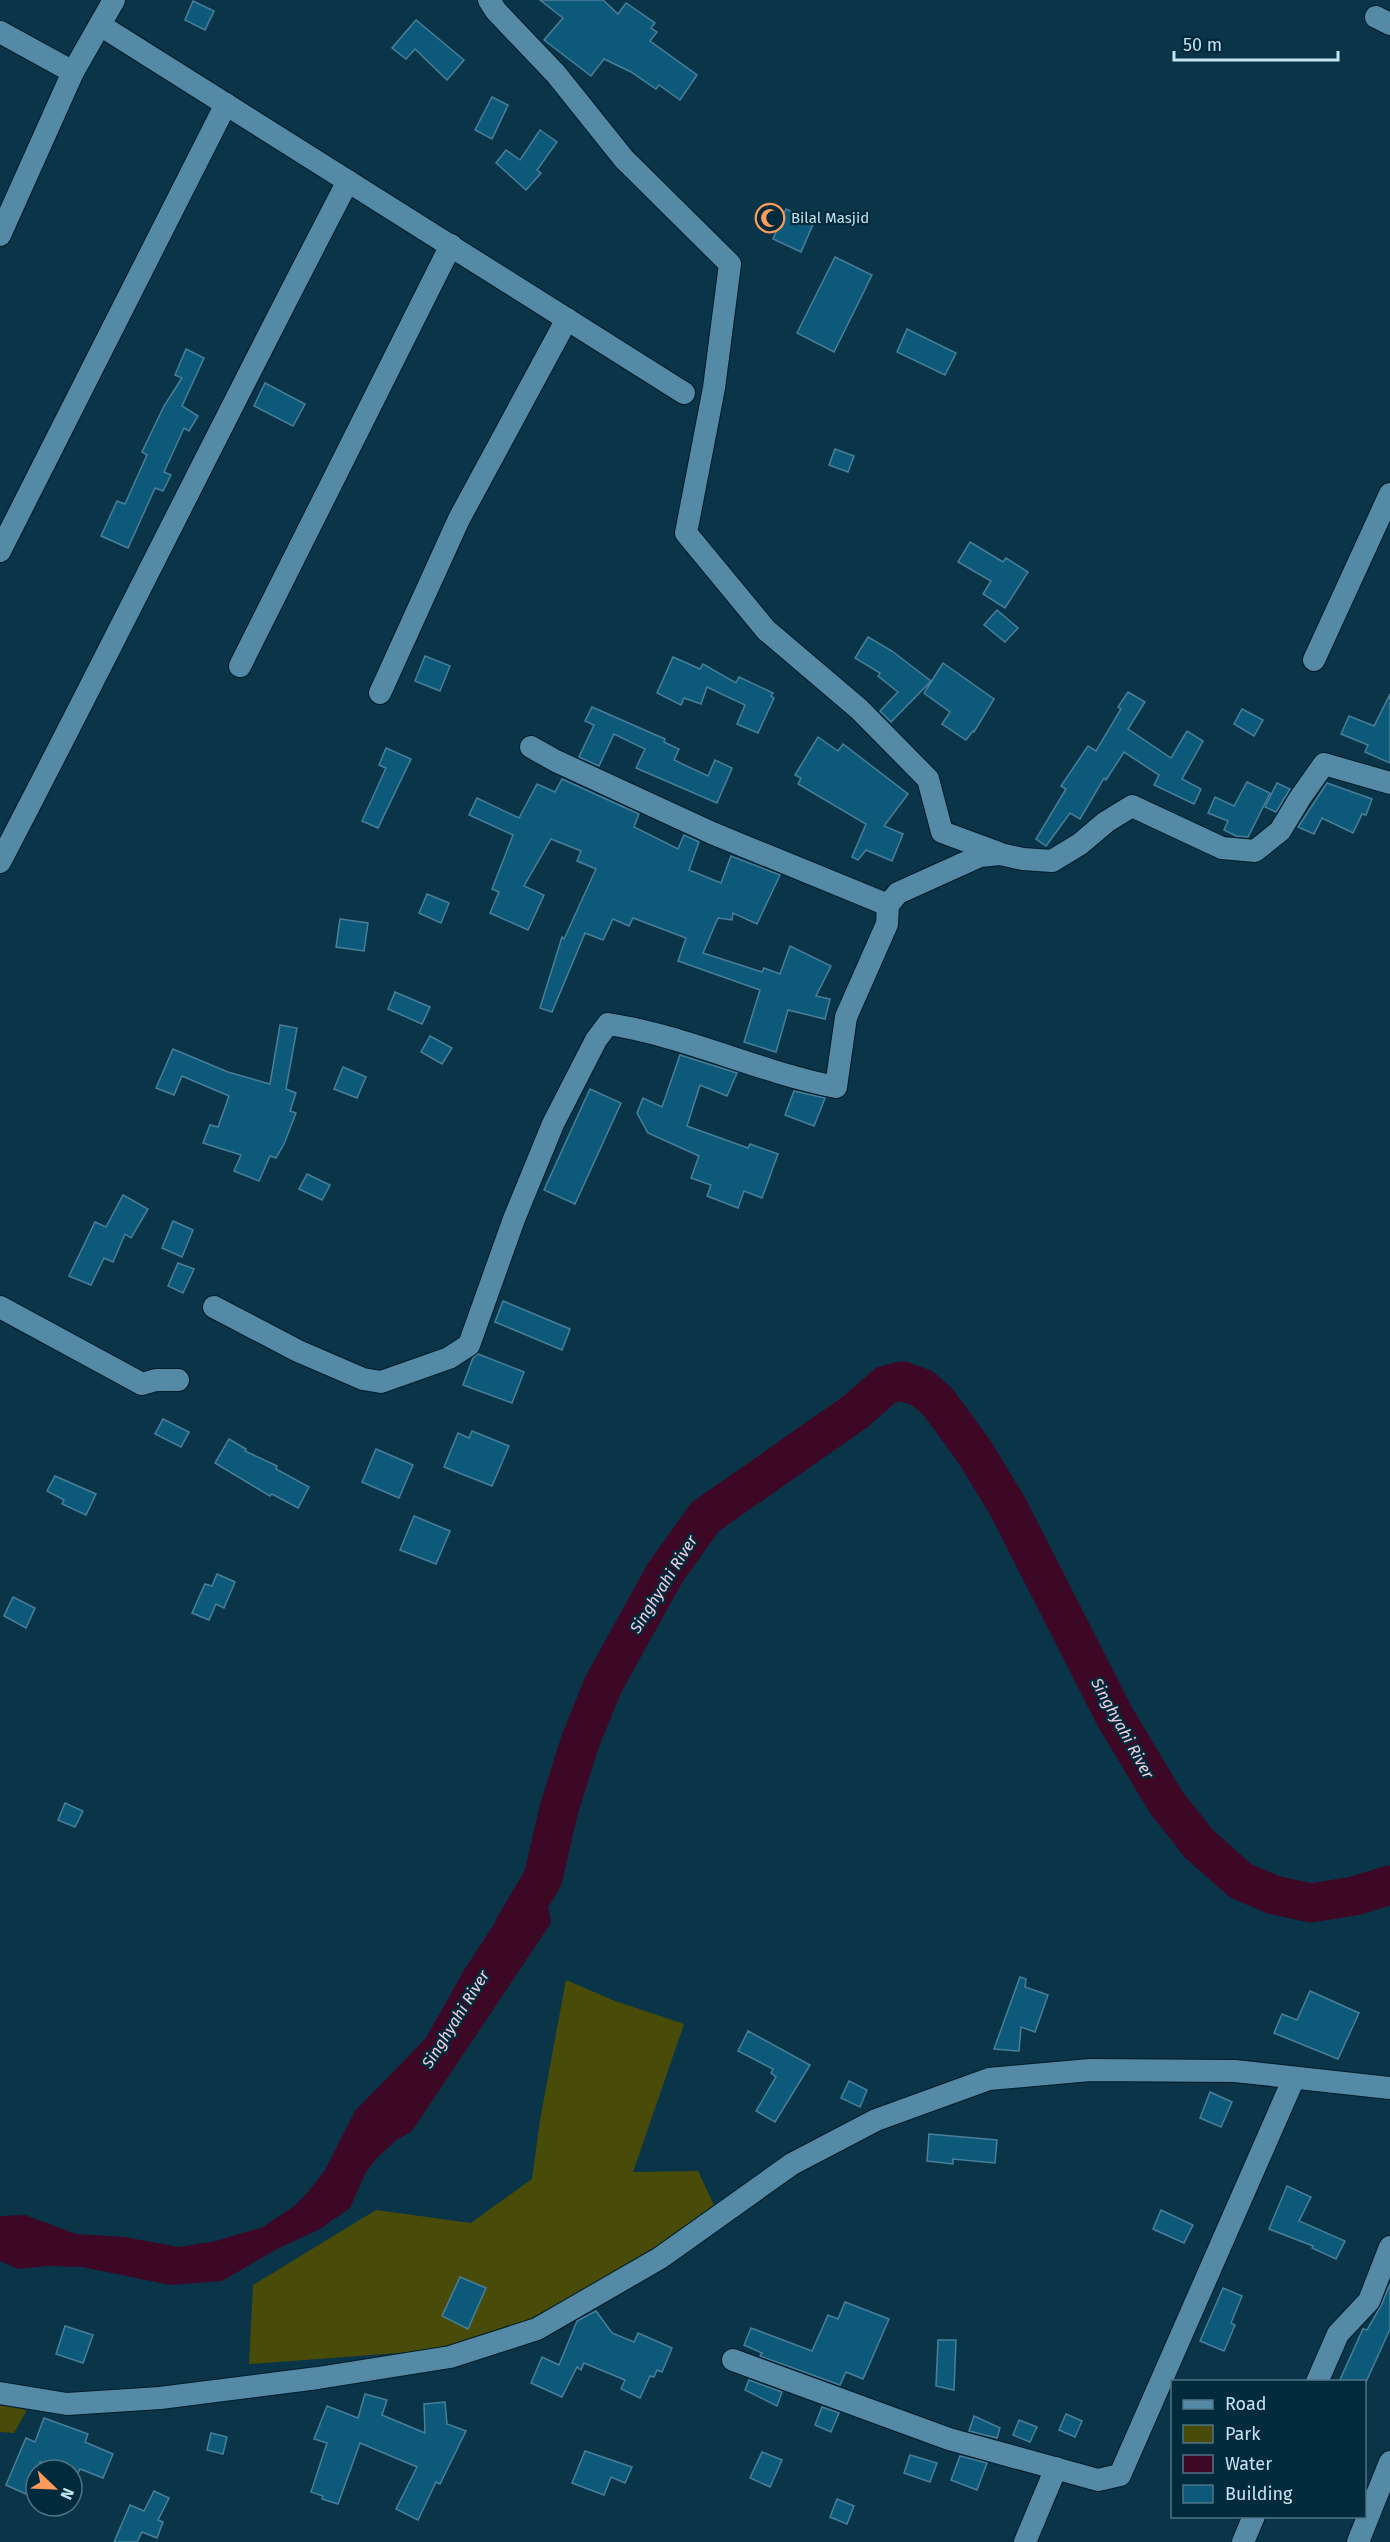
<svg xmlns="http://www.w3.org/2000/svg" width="1390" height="2542" font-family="'Fira Sans',sans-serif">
<rect width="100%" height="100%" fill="#0a3548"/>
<g fill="#494c08">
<path d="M 566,1980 L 615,2001 L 684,2024 L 633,2172 L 698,2171 L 714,2205 L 641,2257 L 528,2320 L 439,2350 L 249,2364 L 253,2285 L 376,2210 L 471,2223 L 532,2179 L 540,2120 Z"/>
<path d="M 0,2405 L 27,2410 L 14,2433 L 0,2432 Z"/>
</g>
<path fill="#3d0825" d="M 543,1878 L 551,1923 L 412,2131 L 395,2141 L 376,2159 L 365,2174 L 350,2208 L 320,2229 L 277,2249 L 222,2281 L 170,2285 L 82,2267 L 46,2266 L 18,2269 L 0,2261 L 0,2216 L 25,2215 L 76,2234 L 124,2237 L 179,2247 L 216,2241 L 263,2227 L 294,2206 L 308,2192 L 325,2170 L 355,2111 L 426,2038 L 464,1970 L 514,1894 Z"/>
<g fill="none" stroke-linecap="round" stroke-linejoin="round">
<path stroke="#3d0825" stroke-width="39" d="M 514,1927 L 543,1878 L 559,1809 L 580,1742 L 603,1685 L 665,1573 L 705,1517 L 855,1412 L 886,1385 L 902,1381 L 922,1388 L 938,1402 L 974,1451 L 1008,1507 L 1115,1717 L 1166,1802 L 1199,1844 L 1241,1881 L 1274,1895 L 1311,1903 L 1354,1896 L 1390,1885"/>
</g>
<g fill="#0c5979" stroke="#4a7f9a" stroke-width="1.5">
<path d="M 540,0 L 603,0 L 618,14 L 626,3 L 655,23 L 651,28 L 657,32 L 650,41 L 697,75 L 680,100 L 659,85 L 656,89 L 631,72 L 604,59 L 591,76 L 544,40 L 563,18 Z"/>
<path d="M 193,1 L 214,11 L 205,30 L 185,20 Z"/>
<path d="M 416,20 L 464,60 L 447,80 L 415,49 L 406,59 L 392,48 Z"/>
<path d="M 492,97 L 508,105 L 492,139 L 475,130 Z"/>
<path d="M 540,130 L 557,142 L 537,170 L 541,173 L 526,190 L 496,163 L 506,150 L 520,160 Z"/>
<path d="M 786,209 L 814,222 L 801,252 L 773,239 Z"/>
<path d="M 835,257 L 872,275 L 834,352 L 797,333 Z"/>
<path d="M 907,329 L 956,353 L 945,375 L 897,352 Z"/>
<path d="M 186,349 L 204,358 L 182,406 L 198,416 L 189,431 L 184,428 L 164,472 L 171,475 L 163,491 L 155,488 L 128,548 L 101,536 L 117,501 L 125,504 L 147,455 L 142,452 L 164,406 L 182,378 L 175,375 Z"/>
<path d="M 265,383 L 305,404 L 293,426 L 254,406 Z"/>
<path d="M 835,449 L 854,456 L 848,472 L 829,465 Z"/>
<path d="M 970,542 L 1003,562 L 1006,558 L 1028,572 L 1005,608 L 983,594 L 991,581 L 958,562 Z"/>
<path d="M 997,610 L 1018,628 L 1005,642 L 984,625 Z"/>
<path d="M 868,637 L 892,651 L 931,681 L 891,722 L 880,711 L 898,692 L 878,676 L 880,673 L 855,658 Z"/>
<path d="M 425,656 L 450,666 L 440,691 L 415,681 Z"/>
<path d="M 673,657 L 700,669 L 703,664 L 736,683 L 739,677 L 773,693 L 771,696 L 774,698 L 758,733 L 737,724 L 745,705 L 707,687 L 701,704 L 684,698 L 681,705 L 657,693 Z"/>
<path d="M 943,663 L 994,699 L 974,732 L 973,731 L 966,740 L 942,724 L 950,712 L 924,693 Z"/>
<path d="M 1128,692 L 1145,702 L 1128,729 L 1171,758 L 1187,731 L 1203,741 L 1182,779 L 1201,789 L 1194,804 L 1154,785 L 1159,775 L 1124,752 L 1106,780 L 1104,778 L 1080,819 L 1070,813 L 1046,846 L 1036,839 L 1066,789 L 1061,786 L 1088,746 L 1096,751 L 1121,709 L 1118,707 Z"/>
<path d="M 1390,694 L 1390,763 L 1365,752 L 1368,745 L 1341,734 L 1349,716 L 1374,726 Z"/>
<path d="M 592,707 L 665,739 L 664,742 L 679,749 L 674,760 L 708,776 L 715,760 L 732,768 L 717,803 L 636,768 L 645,749 L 614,734 L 599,766 L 579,757 L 594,725 L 585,721 Z"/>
<path d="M 1242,709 L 1263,720 L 1254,736 L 1234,724 Z"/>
<path d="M 818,737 L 838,751 L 843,744 L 908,794 L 884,826 L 903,834 L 892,861 L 866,850 L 858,860 L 852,857 L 866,824 L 798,784 L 801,778 L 795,775 Z"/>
<path d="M 386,748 L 411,759 L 378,828 L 362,821 L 386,768 L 379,765 Z"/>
<path d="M 562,779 L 639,814 L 634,827 L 678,849 L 684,835 L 699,842 L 689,870 L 721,883 L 731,856 L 780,875 L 757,924 L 733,913 L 732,920 L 718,918 L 703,953 L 762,972 L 764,968 L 780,974 L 790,946 L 831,966 L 816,996 L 830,999 L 825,1019 L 788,1010 L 776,1052 L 744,1042 L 760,990 L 678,961 L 686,938 L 633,918 L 629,926 L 613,919 L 603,940 L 585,933 L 552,1012 L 540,1008 L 562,937 L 564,939 L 596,869 L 577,861 L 581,851 L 551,839 L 524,886 L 544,895 L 528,930 L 490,913 L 499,892 L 492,889 L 513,835 L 469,815 L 477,798 L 519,818 L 537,784 L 555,792 Z"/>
<path d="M 1247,782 L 1270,793 L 1248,837 L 1236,836 L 1224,830 L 1228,821 L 1208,813 L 1215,797 L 1234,806 Z"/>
<path d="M 1277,783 L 1290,789 L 1276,812 L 1265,807 Z"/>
<path d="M 1327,783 L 1372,799 L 1366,815 L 1362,814 L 1353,833 L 1322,818 L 1314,834 L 1298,827 Z"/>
<path d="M 427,894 L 449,903 L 441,923 L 419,913 Z"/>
<path d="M 340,919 L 368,923 L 364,951 L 336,947 Z"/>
<path d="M 395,992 L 430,1007 L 422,1024 L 388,1009 Z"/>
<path d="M 280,1025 L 297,1028 L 286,1089 L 296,1093 L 290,1111 L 296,1113 L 284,1144 L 276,1158 L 270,1156 L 259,1181 L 234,1171 L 241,1155 L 203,1143 L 210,1125 L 218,1127 L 229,1096 L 182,1076 L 174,1095 L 156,1088 L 173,1049 L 228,1072 L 270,1084 Z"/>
<path d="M 430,1036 L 452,1048 L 442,1064 L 421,1052 Z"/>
<path d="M 680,1055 L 737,1073 L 727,1096 L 700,1085 L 687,1126 L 748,1148 L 750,1144 L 778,1154 L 762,1198 L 744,1191 L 738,1208 L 707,1196 L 711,1185 L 691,1178 L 699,1156 L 648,1133 L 637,1113 L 643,1098 L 662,1107 Z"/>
<path d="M 343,1067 L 366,1077 L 357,1098 L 334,1089 Z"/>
<path d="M 590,1089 L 621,1103 L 575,1204 L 544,1190 Z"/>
<path d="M 794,1091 L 825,1098 L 814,1126 L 785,1115 Z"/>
<path d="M 307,1174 L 330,1185 L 322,1200 L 299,1189 Z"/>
<path d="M 123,1195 L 148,1209 L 131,1238 L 125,1234 L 113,1262 L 104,1258 L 91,1285 L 69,1276 L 95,1222 L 106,1227 Z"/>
<path d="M 173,1221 L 193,1230 L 182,1257 L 162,1248 Z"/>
<path d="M 178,1263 L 194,1269 L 183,1293 L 168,1286 Z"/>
<path d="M 503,1301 L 570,1329 L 562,1350 L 495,1322 Z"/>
<path d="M 478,1354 L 524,1372 L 512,1403 L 463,1385 L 473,1358 Z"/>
<path d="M 163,1419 L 189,1432 L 181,1447 L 155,1434 Z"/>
<path d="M 472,1431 L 509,1446 L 492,1486 L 444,1467 L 458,1433 L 469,1438 Z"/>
<path d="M 229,1439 L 246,1449 L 245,1451 L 277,1466 L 276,1469 L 309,1487 L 298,1508 L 272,1494 L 270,1496 L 215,1463 Z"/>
<path d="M 376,1449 L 413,1465 L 399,1498 L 362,1482 Z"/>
<path d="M 55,1476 L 96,1494 L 86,1515 L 62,1504 L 64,1500 L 47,1491 Z"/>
<path d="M 414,1516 L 450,1531 L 436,1564 L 400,1550 Z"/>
<path d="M 217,1574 L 235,1582 L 224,1608 L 216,1604 L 209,1620 L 192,1613 L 205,1584 L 212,1586 Z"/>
<path d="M 13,1597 L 35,1608 L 26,1628 L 4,1616 Z"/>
<path d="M 65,1803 L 83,1811 L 75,1827 L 58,1820 Z"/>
<path d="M 1020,1977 L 1026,1979 L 1025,1987 L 1048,1995 L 1035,2032 L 1021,2027 L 1019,2051 L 994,2049 Z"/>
<path d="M 1310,1991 L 1359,2013 L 1338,2059 L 1274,2033 L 1282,2014 L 1297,2020 Z"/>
<path d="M 748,2031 L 810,2065 L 775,2122 L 756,2111 L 776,2077 L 771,2073 L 773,2069 L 738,2051 Z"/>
<path d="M 849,2081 L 867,2090 L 860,2107 L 841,2098 Z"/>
<path d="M 1210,2092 L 1232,2102 L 1221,2127 L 1200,2118 Z"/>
<path d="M 929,2134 L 997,2140 L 995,2163 L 953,2159 L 953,2164 L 927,2161 Z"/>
<path d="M 1287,2186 L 1311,2197 L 1299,2221 L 1345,2241 L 1336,2259 L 1312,2248 L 1313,2246 L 1269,2229 Z"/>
<path d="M 1161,2210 L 1193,2225 L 1184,2243 L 1153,2229 Z"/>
<path d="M 460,2277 L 486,2288 L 468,2329 L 442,2316 Z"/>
<path d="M 1390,2284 L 1390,2329 L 1366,2382 L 1339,2382 L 1363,2329 L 1367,2330 L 1381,2306 Z"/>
<path d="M 1223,2288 L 1242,2296 L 1231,2323 L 1235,2325 L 1224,2351 L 1200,2341 Z"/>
<path d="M 845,2302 L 889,2319 L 863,2379 L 846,2372 L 840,2385 L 760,2356 L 762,2353 L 744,2345 L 751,2328 L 812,2351 L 828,2315 L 838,2319 Z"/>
<path d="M 596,2311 L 612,2333 L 634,2342 L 638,2333 L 672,2348 L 662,2372 L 657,2370 L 654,2377 L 650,2376 L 640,2398 L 621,2389 L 625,2380 L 584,2363 L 581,2370 L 577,2367 L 562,2397 L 531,2383 L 542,2357 L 559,2365 L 577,2321 Z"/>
<path d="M 65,2326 L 93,2335 L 83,2363 L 56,2354 Z"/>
<path d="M 938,2340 L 956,2340 L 954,2390 L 936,2386 Z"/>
<path d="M 749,2380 L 782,2392 L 777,2406 L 745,2390 Z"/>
<path d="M 365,2394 L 387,2400 L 382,2415 L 425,2433 L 424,2404 L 445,2402 L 447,2424 L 466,2431 L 440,2484 L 436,2482 L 418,2520 L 396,2509 L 417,2467 L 360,2443 L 338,2504 L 322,2499 L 323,2496 L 311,2492 L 327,2443 L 314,2439 L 327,2406 L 358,2418 Z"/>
<path d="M 822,2407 L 839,2413 L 831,2432 L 815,2425 Z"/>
<path d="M 1066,2414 L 1082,2421 L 1075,2437 L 1059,2430 Z"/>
<path d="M 974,2416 L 1000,2428 L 997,2438 L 969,2431 Z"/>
<path d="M 44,2418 L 88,2434 L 85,2442 L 113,2454 L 103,2478 L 80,2469 L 76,2477 L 72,2476 L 72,2470 L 59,2470 L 40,2462 L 26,2494 L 6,2485 L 26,2438 L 35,2442 Z"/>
<path d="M 1019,2420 L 1037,2427 L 1030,2442 L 1013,2435 Z"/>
<path d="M 211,2433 L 227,2437 L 223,2454 L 207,2450 Z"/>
<path d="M 585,2451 L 632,2467 L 625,2483 L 611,2477 L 604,2495 L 572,2483 Z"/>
<path d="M 762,2452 L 782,2460 L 770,2487 L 750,2478 Z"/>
<path d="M 910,2455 L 937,2463 L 930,2482 L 904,2473 Z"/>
<path d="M 960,2456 L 987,2463 L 977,2490 L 951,2480 Z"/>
<path d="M 154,2491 L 169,2498 L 158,2520 L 163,2522 L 157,2538 L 142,2532 L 137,2542 L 114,2542 L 130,2505 L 144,2511 Z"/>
<path d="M 837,2499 L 854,2506 L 847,2524 L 830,2517 Z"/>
</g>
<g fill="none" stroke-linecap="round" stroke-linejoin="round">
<g stroke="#001b28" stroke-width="24">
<g id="minor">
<path d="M 489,0 L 496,11 L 556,74 L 624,159 L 730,264 L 714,388 L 686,533 L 766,630 L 859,709 L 928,779 L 942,832 L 999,853"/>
<path d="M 1376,17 L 1390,24"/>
<path d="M 100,25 L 684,393"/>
<path d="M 0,32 L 73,72"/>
<path d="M 0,235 L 73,72 L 114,0"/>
<path d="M 0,551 L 226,104"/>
<path d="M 1314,660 L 1390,494"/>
<path d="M 240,666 L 451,245"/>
<path d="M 380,693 L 459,519 L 567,319"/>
<path d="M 531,747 L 556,761 L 712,833 L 888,905"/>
<path d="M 0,862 C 118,636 230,407 348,181"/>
<path d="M 0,1307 L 142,1384 L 156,1380 L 178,1380"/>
<path d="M 214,1307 L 298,1351 L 363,1379 L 381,1382 L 449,1358 L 469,1345 L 514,1219 L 553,1124 L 596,1040 L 608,1024 C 686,1036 759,1072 836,1087 L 846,1017 L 887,924 L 888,905 L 898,893 L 980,856 L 1000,854 L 1023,859 L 1052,861 L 1080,844 L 1106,822 L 1132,806 L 1222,848 L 1255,851 L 1280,831 L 1300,798 L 1324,764 L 1390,783"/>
<path d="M 733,2360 L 949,2439 L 1098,2480 L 1120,2475 L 1294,2078"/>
<path d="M 1317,2382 L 1338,2334 L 1369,2301 L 1390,2247"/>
<path d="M 0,2393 L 67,2404 L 160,2398 L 318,2378 L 450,2357 L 537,2329 L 660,2258 L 792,2164 L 876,2120 L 989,2079 L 1090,2070 L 1235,2071 L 1390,2088"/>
<path d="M 1025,2542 L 1056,2468"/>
<path d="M 1243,2542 L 1254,2516"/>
<path d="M 1358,2542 L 1390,2462"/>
</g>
</g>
<use href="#minor" stroke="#548aa5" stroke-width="22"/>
</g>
<defs>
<g id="mosque-ring" transform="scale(1.5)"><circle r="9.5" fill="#002b3d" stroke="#ff9b5a" stroke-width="1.5"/><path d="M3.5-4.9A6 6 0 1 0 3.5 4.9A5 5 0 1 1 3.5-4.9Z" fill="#ff9b5a"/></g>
</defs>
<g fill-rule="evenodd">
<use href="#mosque-ring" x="770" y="218"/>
</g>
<g text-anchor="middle" stroke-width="4.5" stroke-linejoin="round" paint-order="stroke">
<g font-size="15" fill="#c6e1f0" stroke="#002b3d" text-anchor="start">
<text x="791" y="223">Bilal Masjid</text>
</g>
<g font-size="16" font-style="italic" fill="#f4cfde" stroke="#002b3d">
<text transform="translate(663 1584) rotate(-58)" y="6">Singhyahi River</text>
<text transform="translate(1123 1728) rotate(61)" y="6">Singhyahi River</text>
<text transform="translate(455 2019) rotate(-58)" y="6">Singhyahi River</text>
</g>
</g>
<rect x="1171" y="2380" width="195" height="138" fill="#002b3d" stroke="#4f7485" stroke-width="1.5"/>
<rect x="1183" y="2400" width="30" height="9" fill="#548aa5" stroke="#4f7485" stroke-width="1.5"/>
<text x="1225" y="2410" font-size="18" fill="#c6e1f0">Road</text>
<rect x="1183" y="2425" width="30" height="18" fill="#494c08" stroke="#4f7485" stroke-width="1.5"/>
<text x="1225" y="2440" font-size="18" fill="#c6e1f0">Park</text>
<rect x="1183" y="2455" width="30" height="18" fill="#3d0825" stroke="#4f7485" stroke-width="1.5"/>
<text x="1225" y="2470" font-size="18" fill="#c6e1f0">Water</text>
<rect x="1183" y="2485" width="30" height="18" fill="#0c5979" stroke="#4f7485" stroke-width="1.5"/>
<text x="1225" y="2500" font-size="18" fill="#c6e1f0">Building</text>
<g transform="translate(54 2488) rotate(113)"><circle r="28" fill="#002b3d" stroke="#4f7485" stroke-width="1.5"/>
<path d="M0-4.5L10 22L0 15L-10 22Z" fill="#ff9b5a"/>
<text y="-9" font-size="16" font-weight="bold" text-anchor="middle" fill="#c6e1f0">N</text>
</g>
<path d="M1174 51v9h164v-9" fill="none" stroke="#c6e1f0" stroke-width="3"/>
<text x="1183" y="51" font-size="18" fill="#c6e1f0" stroke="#002b3d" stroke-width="4.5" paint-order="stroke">50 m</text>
</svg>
